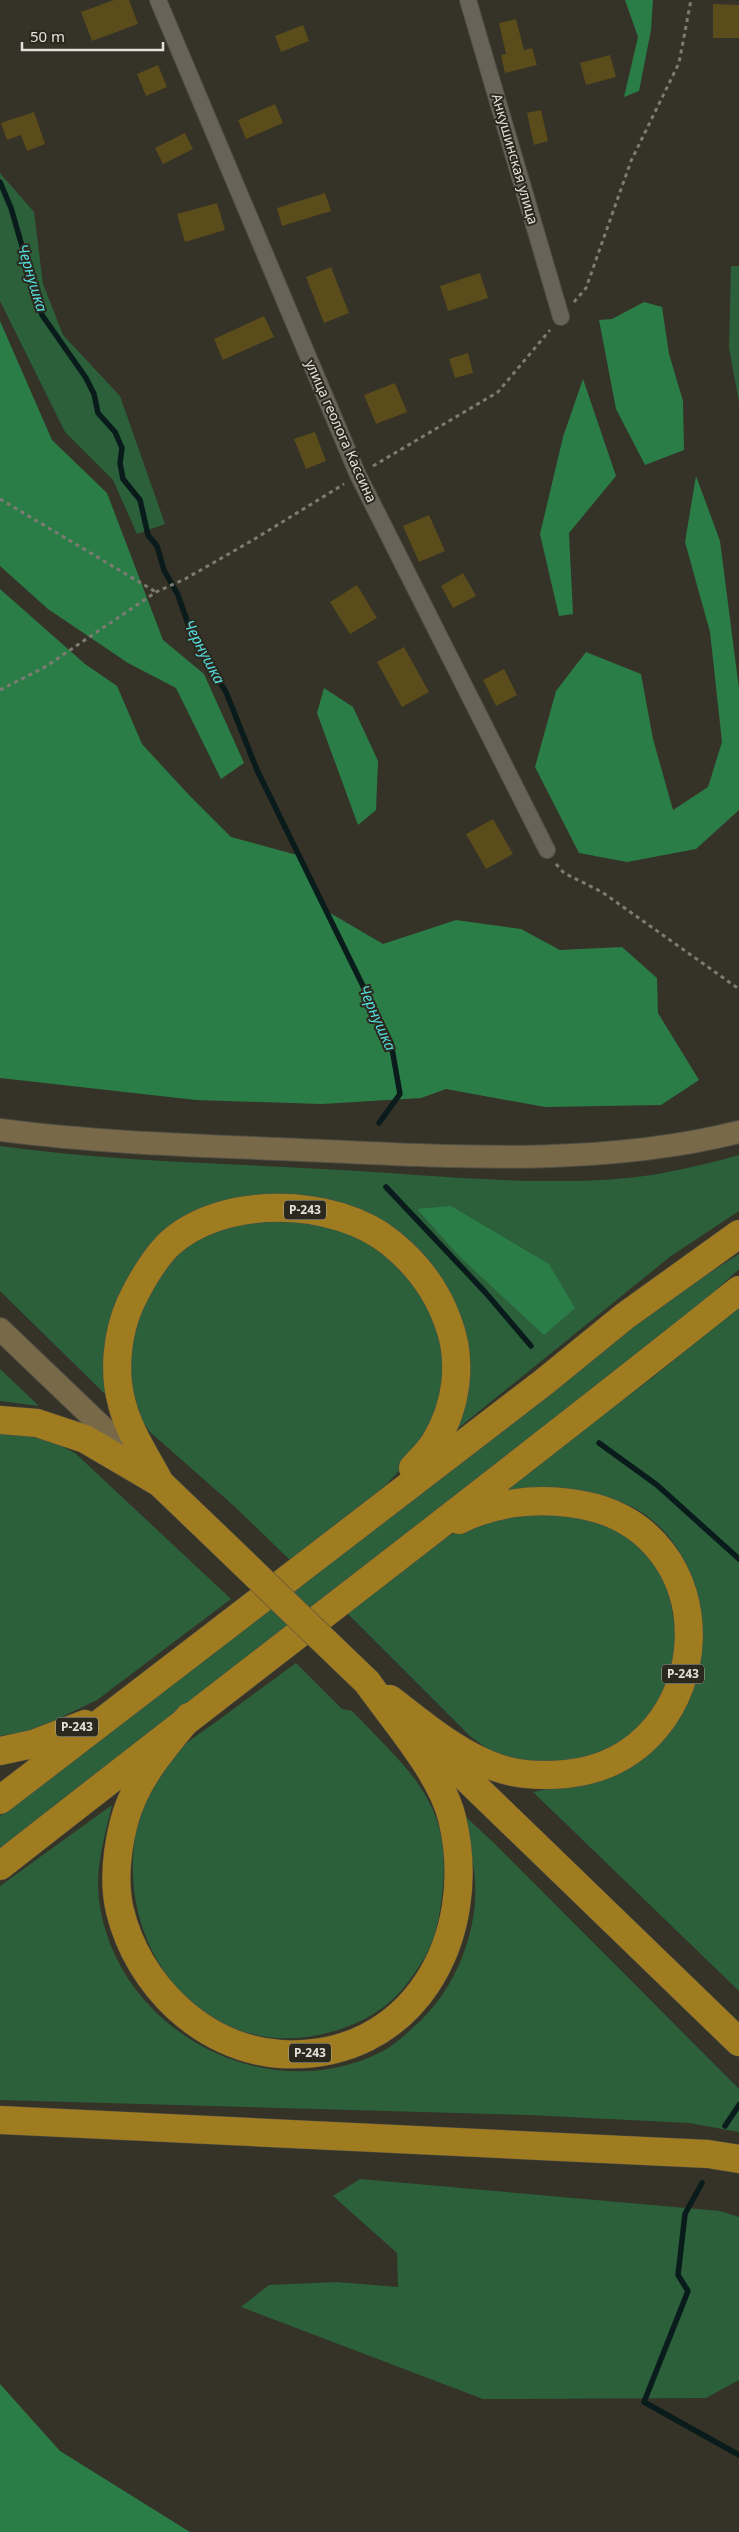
<svg xmlns="http://www.w3.org/2000/svg" width="739" height="2532" font-family="'Noto Sans',sans-serif">
<rect width="100%" height="100%" fill="#353227"/>
<g fill="#2b603b">
<path d="M 0,173 L 34,212 L 43,284 L 63,335 L 120,396 L 165,524 L 137,534 L 113,480 L 65,432 L 0,301 Z"/>
<path d="M 731,266 L 739,266 L 739,402 L 729,348 Z"/>
<path d="M 0,1146 C 107,1161 216,1163 323,1169 C 424,1174 527,1187 628,1178 C 666,1174 703,1165 739,1155 L 739,1211 L 671,1256 L 451,1434 L 454,1305 L 311,1197 L 148,1254 L 108,1397 L 0,1291 Z"/>
<path d="M 294,1219 L 358,1233 L 399,1263 L 434,1314 L 445,1351 L 440,1399 L 423,1439 L 407,1462 L 385,1486 L 290,1560 L 234,1506 L 150,1432 L 137,1413 L 127,1366 L 137,1317 L 157,1277 L 179,1253 L 191,1243 L 223,1227 L 259,1220 Z"/>
<path d="M 739,1254 L 739,1269 L 702,1303 L 588,1399 L 0,1850 L 0,1816 L 517,1415 L 681,1291 Z"/>
<path d="M 739,1307 L 739,1991 L 533,1792 C 557,1787 583,1784 607,1777 C 616,1774 625,1767 633,1763 C 639,1759 648,1756 653,1751 C 724,1688 718,1543 624,1503 C 578,1484 538,1494 490,1500 L 652,1378 Z"/>
<path d="M 0,1369 L 39,1406 L 0,1401 Z"/>
<path d="M 0,1433 C 28,1435 50,1439 75,1453 L 231,1599 L 97,1700 L 35,1730 L 0,1736 Z"/>
<path d="M 553,1510 L 627,1530 L 667,1580 L 678,1647 L 662,1700 L 629,1738 L 581,1760 L 529,1763 L 491,1751 L 471,1737 L 344,1610 C 385,1580 427,1543 474,1524 C 499,1515 527,1513 553,1510 Z"/>
<path d="M 296,1663 L 342,1709 L 352,1711 C 423,1784 459,1812 438,1921 C 433,1946 421,1966 405,1986 C 386,2010 360,2024 331,2032 C 235,2060 150,1992 135,1897 C 129,1859 135,1812 155,1778 C 169,1752 197,1736 220,1719 C 245,1700 270,1682 296,1663 Z"/>
<path d="M 112,1805 C 105,1836 95,1867 99,1899 C 114,2027 262,2110 379,2053 C 394,2046 406,2034 418,2023 C 451,1993 471,1947 475,1903 C 477,1873 470,1845 465,1816 L 497,1846 L 739,2089 L 739,2132 L 689,2123 L 529,2115 L 0,2100 L 0,1886 Z"/>
<path d="M 360,2179 L 720,2211 L 739,2217 L 739,2380 L 706,2398 L 483,2399 L 241,2307 L 269,2285 L 337,2282 L 398,2287 L 397,2253 L 333,2196 Z"/>
</g>
<g fill="#2b7d47">
<path d="M 625,0 L 653,0 L 651,30 L 639,91 L 624,97 L 638,37 Z"/>
<path d="M 644,302 L 662,307 L 669,354 L 683,401 L 684,450 L 645,465 L 616,409 L 599,320 L 612,319 Z"/>
<path d="M 0,321 L 52,440 L 107,493 L 163,640 L 204,674 L 244,763 L 221,779 L 176,688 L 128,663 L 48,609 L 0,566 Z"/>
<path d="M 583,379 L 616,476 L 569,533 L 573,614 L 559,616 L 540,534 L 563,437 Z"/>
<path d="M 696,476 L 720,541 L 739,689 L 739,810 L 696,849 L 627,862 L 579,853 L 535,767 L 556,691 L 586,652 L 641,674 L 653,739 L 673,810 L 708,787 L 722,742 L 710,632 L 685,542 Z"/>
<path d="M 0,589 L 85,664 L 117,686 L 142,744 L 188,794 L 231,837 L 297,855 L 325,910 L 383,944 L 456,920 L 521,929 L 560,950 L 622,947 L 657,978 L 658,1013 L 699,1080 L 661,1105 L 545,1107 L 446,1089 L 421,1098 L 322,1104 L 196,1100 L 0,1078 Z"/>
<path d="M 324,688 L 353,707 L 378,761 L 376,810 L 358,825 L 317,713 Z"/>
<path d="M 451,1206 L 549,1264 L 575,1308 L 544,1335 L 460,1257 L 417,1209 Z"/>
<path d="M 0,2384 L 60,2451 L 190,2532 L 0,2532 Z"/>
</g>
<g fill="none" stroke-linecap="round" stroke-linejoin="round">
<g stroke="#0a1b1b" stroke-width="5.5">
<path d="M 0,182 L 11,208 L 42,315 L 86,378 L 94,394 L 98,413 L 115,432 L 122,448 L 120,463 L 123,479 L 140,500 L 148,535 L 157,546 L 164,570 L 178,595 L 194,641 L 226,692 L 257,770 L 391,1043 L 400,1094 L 379,1123"/>
<path d="M 386,1187 L 485,1292 L 531,1346"/>
<path d="M 599,1443 L 657,1485 L 739,1559"/>
<path d="M 725,2126 L 739,2105"/>
<path d="M 702,2183 L 685,2214 L 678,2275 L 688,2291 L 644,2402 L 739,2455"/>
</g>
</g>
<g fill="#5b4c1b">
<path d="M 114,0 L 129,0 L 138,24 L 92,41 L 81,12 Z"/>
<path d="M 713,4 L 739,5 L 739,38 L 713,38 Z"/>
<path d="M 516,19 L 524,50 L 532,48 L 537,65 L 505,73 L 501,55 L 506,54 L 499,23 Z"/>
<path d="M 303,25 L 309,41 L 281,52 L 275,36 Z"/>
<path d="M 610,55 L 616,77 L 586,85 L 580,63 Z"/>
<path d="M 158,65 L 167,87 L 146,96 L 137,74 Z"/>
<path d="M 275,104 L 283,123 L 246,139 L 238,120 Z"/>
<path d="M 541,110 L 548,141 L 534,145 L 527,113 Z"/>
<path d="M 34,112 L 45,144 L 27,151 L 21,135 L 7,140 L 1,123 Z"/>
<path d="M 185,133 L 193,149 L 163,164 L 155,148 Z"/>
<path d="M 325,193 L 331,211 L 282,226 L 277,208 Z"/>
<path d="M 217,203 L 225,230 L 185,242 L 177,214 Z"/>
<path d="M 331,267 L 349,313 L 324,323 L 306,277 Z"/>
<path d="M 480,273 L 488,298 L 448,311 L 440,286 Z"/>
<path d="M 264,316 L 274,337 L 223,360 L 214,339 Z"/>
<path d="M 468,353 L 473,373 L 455,378 L 449,359 Z"/>
<path d="M 395,383 L 407,412 L 376,424 L 364,395 Z"/>
<path d="M 315,432 L 326,461 L 306,469 L 294,439 Z"/>
<path d="M 429,515 L 445,551 L 419,562 L 403,526 Z"/>
<path d="M 463,573 L 476,596 L 453,608 L 441,586 Z"/>
<path d="M 357,585 L 377,618 L 350,634 L 330,602 Z"/>
<path d="M 404,647 L 429,692 L 402,707 L 377,662 Z"/>
<path d="M 504,669 L 517,695 L 496,706 L 483,680 Z"/>
<path d="M 493,819 L 513,854 L 486,869 L 466,834 Z"/>
</g>
<g fill="none" stroke-linecap="round" stroke-linejoin="round">
<g stroke="#504e45" stroke-width="18">
<g id="street">
<path d="M 158,0 L 358,475 L 547,850"/>
<path d="M 468,0 L 561,317"/>
</g>
</g>
<g stroke="#504e45" stroke-width="24">
<g id="secondary">
<path d="M 0,1130 C 107,1144 217,1146 325,1151 C 463,1157 604,1166 739,1132"/>
<path d="M 0,1329 L 140,1463"/>
</g>
</g>
<g stroke="#504e45" stroke-width="29">
<g id="highway">
<path d="M 0,1420 L 37,1423 L 85,1439 L 160,1483 L 210,1531"/>
<path d="M 160,1483 C 147,1458 129,1432 122,1404 C 113,1372 117,1334 130,1304 C 140,1283 151,1263 167,1246 C 220,1194 335,1197 391,1243 C 417,1264 437,1291 448,1322 C 463,1361 457,1406 435,1442 C 429,1452 420,1460 413,1468"/>
<path d="M 390,1699 C 424,1725 457,1754 498,1768 C 519,1775 544,1776 566,1774 C 722,1758 736,1523 570,1503 C 534,1498 492,1503 459,1520"/>
<path d="M 189,1717 C 162,1750 135,1780 124,1822 C 117,1850 113,1882 120,1911 C 138,1985 202,2048 280,2054 C 413,2062 481,1937 452,1818 C 441,1773 394,1720 367,1682"/>
<path d="M 434,1747 L 739,2042"/>
<path d="M 0,1751 L 33,1744 L 85,1724"/>
<path d="M 0,1800 L 544,1382 L 625,1316 L 739,1234"/>
<path d="M 0,1866 C 246,1673 495,1485 739,1290"/>
<path d="M 0,2120 L 708,2154 L 739,2159"/>
</g>
</g>
<g stroke="#7e7c72" stroke-width="3" stroke-dasharray="4 4" stroke-linecap="butt">
<path d="M 574,302 L 586,288 L 631,161 L 679,63 L 691,0"/>
<path d="M 373,466 L 498,392 L 550,330"/>
<path d="M 0,499 L 156,592"/>
<path d="M 0,690 L 45,667 L 156,592 L 185,579 L 253,540 L 344,484"/>
<path d="M 556,864 L 564,873 L 602,892 L 739,989"/>
</g>
<use href="#street" stroke="#676358" stroke-width="16"/>
<use href="#secondary" stroke="#786a48" stroke-width="22"/>
<use href="#highway" stroke="#a07c21" stroke-width="28"/>
<g stroke="#504e45" stroke-width="29" stroke-linecap="butt">
<path id="highway-bridge" d="M 210,1531 L 367,1682"/>
</g>
<use href="#highway-bridge" stroke="#a07c21" stroke-width="28"/>
</g>
<g text-anchor="middle" stroke-width="4" stroke-linejoin="round" paint-order="stroke">
<g fill="#2b281e" stroke="#acaaa2" stroke-width="1">
<rect x="284" y="1200.5" width="42" height="19" rx="4"/>
<rect x="662" y="1664.5" width="42" height="19" rx="4"/>
<rect x="56" y="1717.5" width="42" height="19" rx="4"/>
<rect x="289" y="2043.5" width="42" height="19" rx="4"/>
</g>
<g font-size="12" font-weight="bold" fill="#e3e1da">
<text x="305" y="1214">Р-243</text>
<text x="683" y="1678">Р-243</text>
<text x="77" y="1731">Р-243</text>
<text x="310" y="2057">Р-243</text>
</g>
<g font-size="14" fill="#e3e1da" stroke="#2b281e">
<text transform="translate(515 159) rotate(74)" y="5">Анкушинская улица</text>
<text transform="translate(341 431) rotate(66)" y="5">улица геолога Кассина</text>
</g>
<g font-size="15" font-style="italic" fill="#54dbdd" stroke="#2b281e">
<text transform="translate(32 278) rotate(73)" y="5">Чернушка</text>
<text transform="translate(204 652) rotate(62)" y="5">Чернушка</text>
<text transform="translate(377 1018) rotate(66)" y="5">Чернушка</text>
</g>
</g>
<path d="M22 42v8h141v-8" fill="none" stroke="#e3e1da" stroke-width="2.5"/>
<text x="30" y="42" font-size="15" fill="#e3e1da" stroke="#2b281e" stroke-width="4" paint-order="stroke">50 m</text>
</svg>
